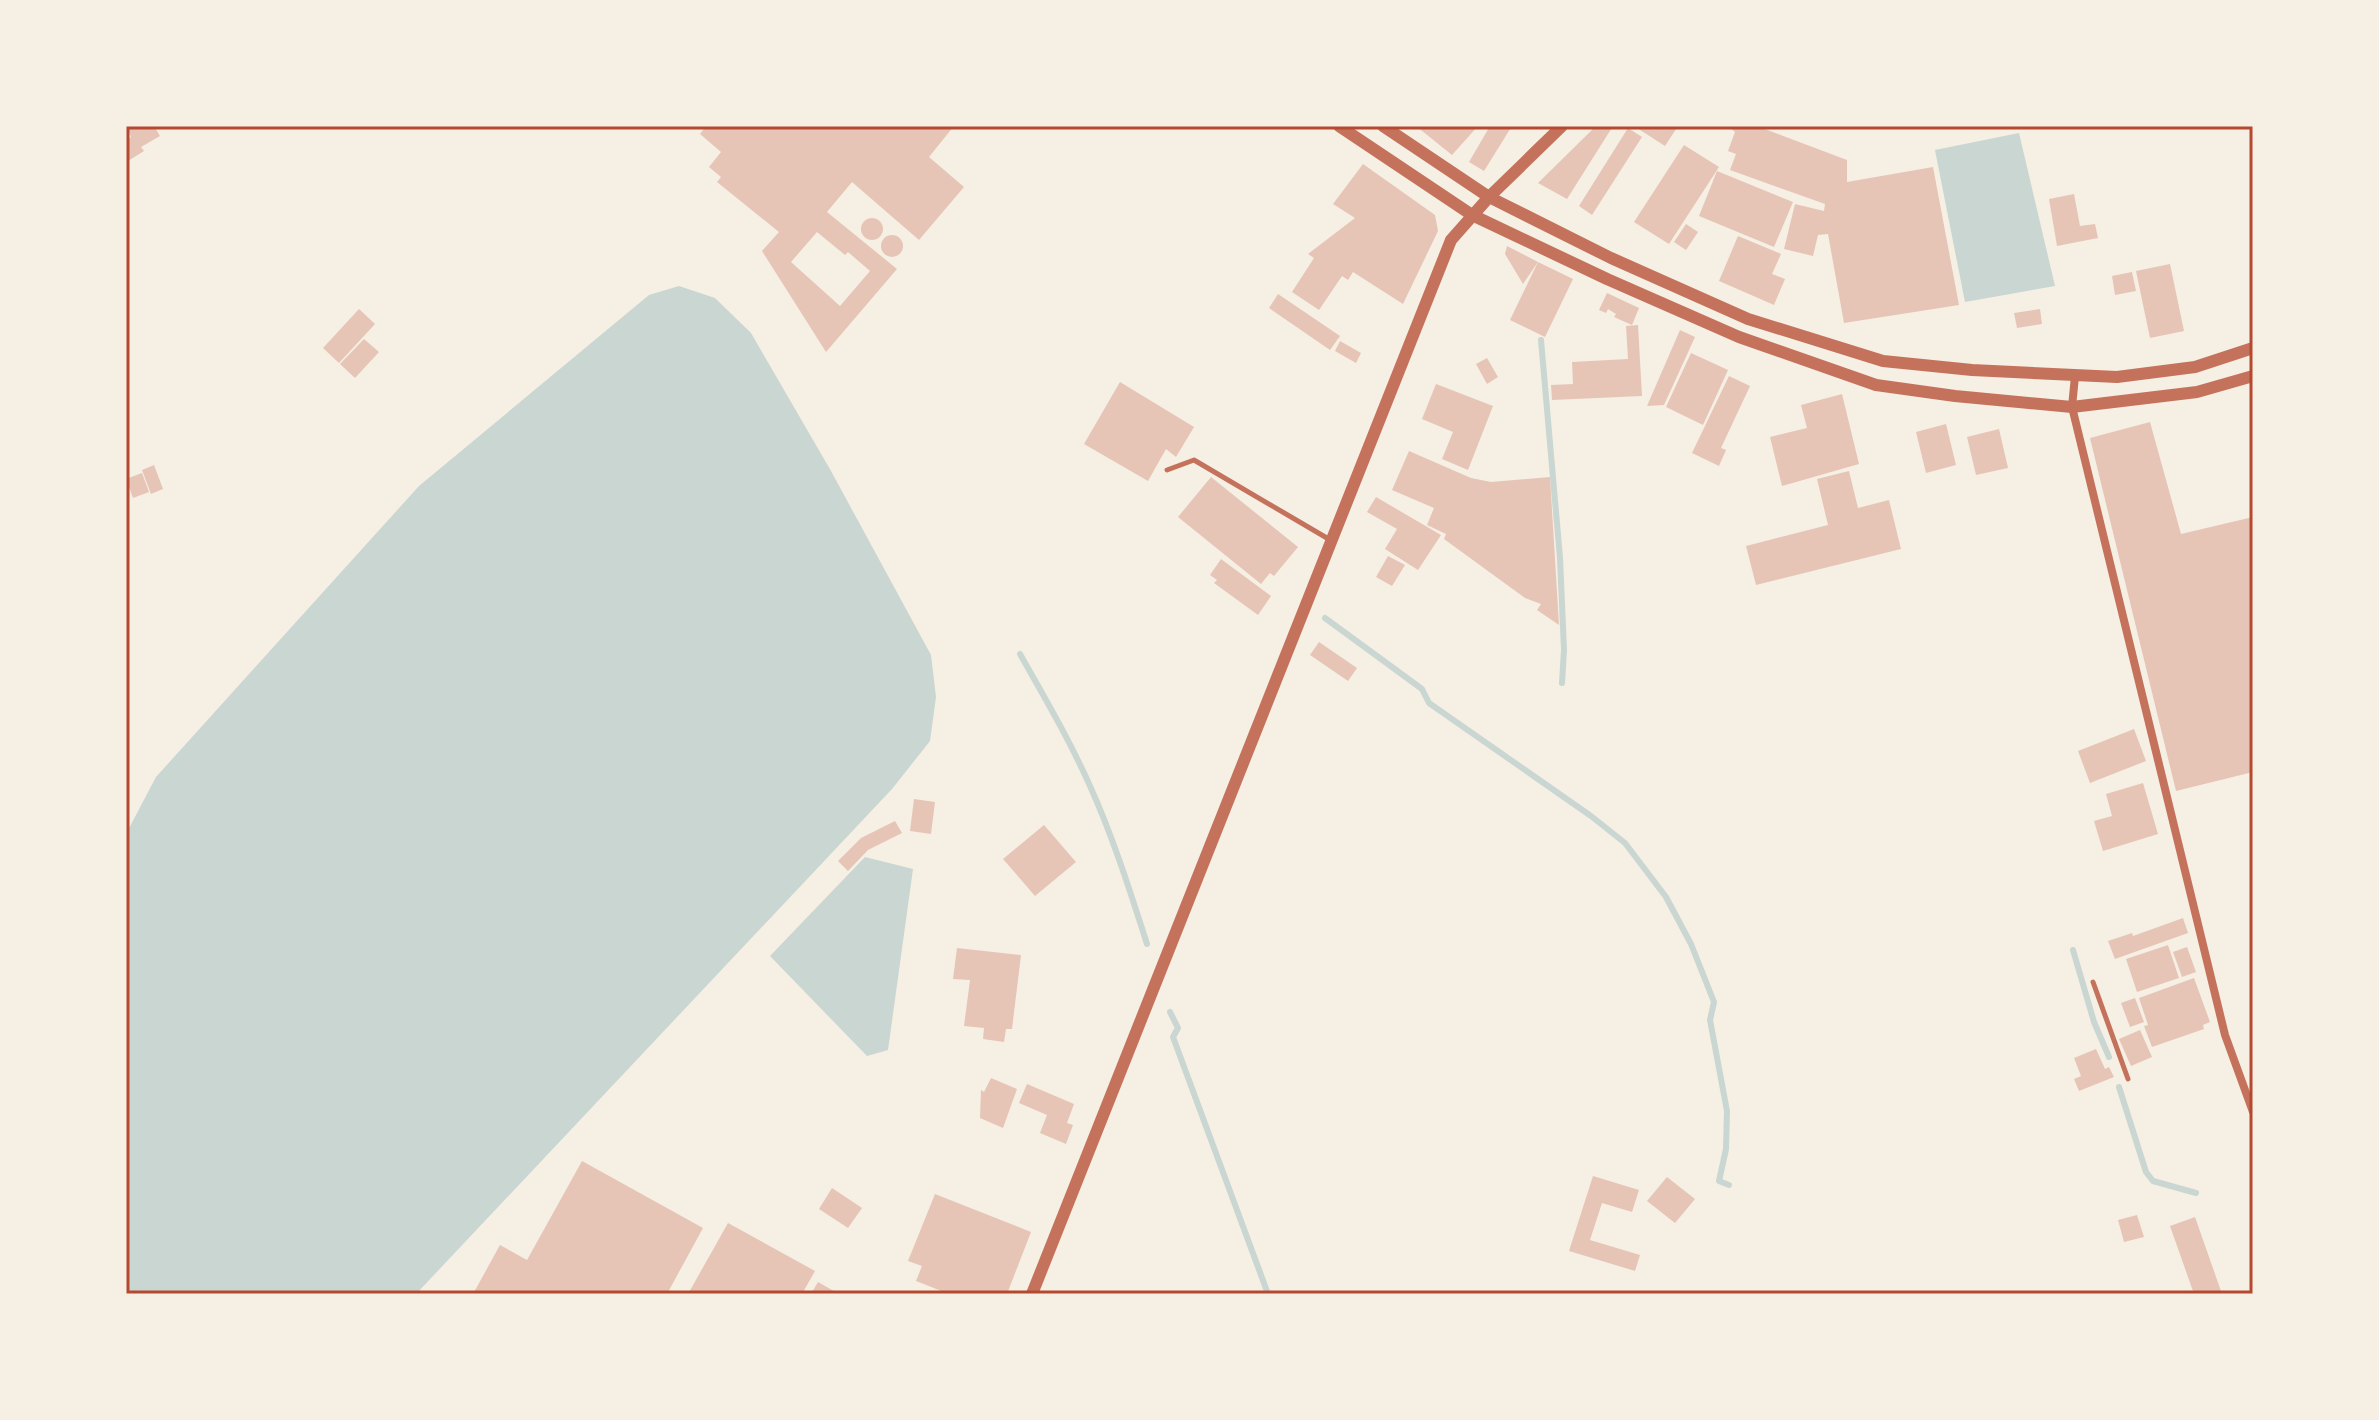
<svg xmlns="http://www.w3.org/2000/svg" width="2379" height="1420" font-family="Poppins,sans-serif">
<rect width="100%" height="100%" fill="#f6efe4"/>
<g fill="#c9d6d2">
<path d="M 2019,133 L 2055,286 L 1965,302 L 1935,150 Z"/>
<path d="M 679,286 L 715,298 L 751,333 L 831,471 L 931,655 L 936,697 L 930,741 L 892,789 L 416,1294 L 126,1294 L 126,834 L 156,777 L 419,486 L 649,295 Z"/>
<path d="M 865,857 L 913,869 L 888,1050 L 867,1056 L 770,956 Z"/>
</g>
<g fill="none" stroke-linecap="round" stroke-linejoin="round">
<g stroke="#c9d6d2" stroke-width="6">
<path d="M 1541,340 L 1560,558 L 1564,650 L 1562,683"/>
<path d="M 1325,618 L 1422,689 L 1429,703 L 1591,816 L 1625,843 L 1666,897 L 1691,944 L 1714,1002 L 1710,1020 L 1727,1111 L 1726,1149 L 1719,1181 L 1729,1185"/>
<path d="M 1020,654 C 1045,698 1070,741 1090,786 C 1113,837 1130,891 1147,944"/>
<path d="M 2073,950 L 2094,1022 L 2109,1057"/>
<path d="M 1170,1012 L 1178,1028 L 1173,1037 L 1268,1294"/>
<path d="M 2119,1087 L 2146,1172 L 2153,1181 L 2196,1193"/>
</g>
</g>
<g fill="#e6c5b7" fill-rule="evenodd">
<path d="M 126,126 L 154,126 L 160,136 L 141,147 L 144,151 L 128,161 L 126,140 L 131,137 Z"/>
<path d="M 706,126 L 954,126 L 929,157 L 964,187 L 919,240 L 852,182 L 827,212 L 897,269 L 826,352 L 762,251 L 779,232 L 717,182 L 721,177 L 709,167 L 721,152 L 700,134 ZM 817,232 L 845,255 L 848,252 L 870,271 L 840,306 L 791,262 Z"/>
<path d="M 1416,126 L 1478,126 L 1452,155 Z"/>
<path d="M 1490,126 L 1512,126 L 1484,171 L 1469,162 Z"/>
<path d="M 1596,126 L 1613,126 L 1567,199 L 1538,183 Z"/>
<path d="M 1634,126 L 1678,126 L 1665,146 Z"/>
<path d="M 1728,126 L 1766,126 L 1765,129 L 1847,160 L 1847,182 L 1933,167 L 1959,305 L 1844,323 L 1828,234 L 1818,235 L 1813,256 L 1784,249 L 1795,204 L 1824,211 L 1825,204 L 1730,170 L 1736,154 L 1728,151 L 1735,132 Z"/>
<path d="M 1628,128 L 1642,137 L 1592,215 L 1579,206 Z"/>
<path d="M 1684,145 L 1719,167 L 1669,244 L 1634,222 Z"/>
<path d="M 1363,164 L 1435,215 L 1438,231 L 1403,304 L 1353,272 L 1348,280 L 1342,276 L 1319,310 L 1292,292 L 1314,258 L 1308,254 L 1355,218 L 1333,204 Z"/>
<path d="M 1717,171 L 1793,202 L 1774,247 L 1699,216 Z"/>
<path d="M 2074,194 L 2080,226 L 2095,224 L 2098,238 L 2057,246 L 2049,199 Z"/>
<circle cx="872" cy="229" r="11"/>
<path d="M 1686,224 L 1698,232 L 1686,250 L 1674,242 Z"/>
<circle cx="892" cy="246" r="11"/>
<path d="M 1738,236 L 1781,254 L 1772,274 L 1785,279 L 1774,305 L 1719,281 Z"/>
<path d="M 1507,246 L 1538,262 L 1523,284 L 1505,254 Z"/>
<path d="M 1538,262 L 1573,279 L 1545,337 L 1510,320 Z"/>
<path d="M 2170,264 L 2184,331 L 2150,338 L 2136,271 Z"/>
<path d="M 2132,272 L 2136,291 L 2115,295 L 2112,276 Z"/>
<path d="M 1607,293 L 1639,308 L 1632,325 L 1614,317 L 1616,314 L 1608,309 L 1606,313 L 1599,310 Z"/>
<path d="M 1278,294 L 1340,336 L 1330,350 L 1269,308 Z"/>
<path d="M 359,309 L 375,324 L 339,363 L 323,348 Z"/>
<path d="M 2040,309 L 2042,324 L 2017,328 L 2014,313 Z"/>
<path d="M 1638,325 L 1642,396 L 1552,400 L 1551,385 L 1573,384 L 1572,362 L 1628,359 L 1626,326 Z"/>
<path d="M 1680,330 L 1695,337 L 1664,405 L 1647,406 Z"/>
<path d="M 364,339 L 379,352 L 355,378 L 340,364 Z"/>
<path d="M 1340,341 L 1361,353 L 1356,363 L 1335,351 Z"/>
<path d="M 1691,353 L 1728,370 L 1703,425 L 1666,407 Z"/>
<path d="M 1487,358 L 1498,377 L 1487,384 L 1476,364 Z"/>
<path d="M 1729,376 L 1750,386 L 1721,448 L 1726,450 L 1719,466 L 1692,453 Z"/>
<path d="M 1120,382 L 1194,427 L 1176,457 L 1166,449 L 1148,481 L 1084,444 Z"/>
<path d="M 1436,384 L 1493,406 L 1468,470 L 1442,459 L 1453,432 L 1422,419 Z"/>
<path d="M 1842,394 L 1859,464 L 1782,486 L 1770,437 L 1807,428 L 1801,405 Z"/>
<path d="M 2150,422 L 2181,534 L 2253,517 L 2253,772 L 2176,791 L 2090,438 Z"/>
<path d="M 1946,424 L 1956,465 L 1926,473 L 1916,432 Z"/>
<path d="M 1999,429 L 2008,468 L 1976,475 L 1967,437 Z"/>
<path d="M 1409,451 L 1471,478 L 1491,482 L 1550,477 L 1559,625 L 1537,610 L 1541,604 L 1525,598 L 1444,539 L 1446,534 L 1427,525 L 1434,508 L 1392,490 Z"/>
<path d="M 154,465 L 163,489 L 151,494 L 142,470 Z"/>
<path d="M 1849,471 L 1858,508 L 1889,500 L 1901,549 L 1756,585 L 1746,546 L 1828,525 L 1817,479 Z"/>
<path d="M 142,473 L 149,492 L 133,498 L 126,479 Z"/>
<path d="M 1211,477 L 1298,547 L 1274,576 L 1270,573 L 1261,584 L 1178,517 Z"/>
<path d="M 1376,497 L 1441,535 L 1418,570 L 1385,549 L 1397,529 L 1367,512 Z"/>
<path d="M 1388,556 L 1405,565 L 1392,586 L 1376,577 Z"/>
<path d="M 1221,559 L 1271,596 L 1258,615 L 1214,583 L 1217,580 L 1210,575 Z"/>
<path d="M 1319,642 L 1357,668 L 1348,681 L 1310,655 Z"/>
<path d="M 2134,729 L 2146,761 L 2090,783 L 2078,751 Z"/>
<path d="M 2143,783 L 2158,834 L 2103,851 L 2094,821 L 2112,816 L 2106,794 Z"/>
<path d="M 914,799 L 935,802 L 931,834 L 910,831 Z"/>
<path d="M 895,821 L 902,833 L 868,850 L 848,871 L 838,861 L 861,838 Z"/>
<path d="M 1044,825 L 1076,862 L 1035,896 L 1003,859 Z"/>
<path d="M 2183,918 L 2188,933 L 2115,959 L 2108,941 L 2132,933 L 2133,936 Z"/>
<path d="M 2168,945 L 2179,978 L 2137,992 L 2126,959 Z"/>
<path d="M 2187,947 L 2196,972 L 2182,977 L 2173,952 Z"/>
<path d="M 957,948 L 1021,955 L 1012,1029 L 1006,1029 L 1004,1042 L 983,1039 L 984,1028 L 964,1026 L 970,980 L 953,979 Z"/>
<path d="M 2194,978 L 2210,1022 L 2203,1025 L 2204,1029 L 2152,1047 L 2144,1026 L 2148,1025 L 2139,998 Z"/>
<path d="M 2135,998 L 2144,1022 L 2130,1027 L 2121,1003 Z"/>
<path d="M 2140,1030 L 2152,1057 L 2131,1066 L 2119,1039 Z"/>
<path d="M 2096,1049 L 2105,1069 L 2109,1067 L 2114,1077 L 2079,1091 L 2074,1079 L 2081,1076 L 2074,1058 Z"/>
<path d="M 991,1078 L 1017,1089 L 1003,1128 L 980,1118 L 981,1090 L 984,1092 Z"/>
<path d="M 1027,1084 L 1074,1104 L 1067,1123 L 1073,1125 L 1066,1144 L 1040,1133 L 1047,1115 L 1019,1103 Z"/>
<path d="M 582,1161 L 703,1228 L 667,1294 L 473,1294 L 500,1245 L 527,1260 Z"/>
<path d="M 1593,1176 L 1639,1190 L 1632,1212 L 1602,1203 L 1590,1240 L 1640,1255 L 1635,1271 L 1569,1251 Z"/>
<path d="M 1667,1177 L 1695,1199 L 1675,1223 L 1647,1201 Z"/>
<path d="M 832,1188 L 862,1208 L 848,1228 L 819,1209 Z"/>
<path d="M 935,1194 L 1031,1232 L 1007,1294 L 949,1294 L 916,1281 L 922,1266 L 908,1261 Z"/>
<path d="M 2137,1215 L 2144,1237 L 2124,1242 L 2118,1220 Z"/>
<path d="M 2195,1217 L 2222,1294 L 2194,1294 L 2170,1226 Z"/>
<path d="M 728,1223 L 815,1271 L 802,1294 L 688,1294 Z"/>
<path d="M 818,1282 L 839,1294 L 811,1294 Z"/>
</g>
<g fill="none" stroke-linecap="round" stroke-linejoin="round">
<g stroke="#c5725c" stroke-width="5">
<path d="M 1167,470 L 1194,460 L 1332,541"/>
<path d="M 2093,982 L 2128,1079"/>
</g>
<path stroke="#c5725c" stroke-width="8" d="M 2075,376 L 2072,407 L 2225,1035 L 2253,1112"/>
<g stroke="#c5725c" stroke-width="12">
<path d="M 1339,126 L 1472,215 L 1607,279 L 1739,337 L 1876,385 L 1955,396 L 2072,407 L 2197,392 L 2253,376"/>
<path d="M 1383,126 L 1489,197 L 1611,258 L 1748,319 L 1883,361 L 1972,370 L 2117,377 L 2195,367 L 2253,348"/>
<path d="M 1032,1294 L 1451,240 L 1489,197 L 1562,126"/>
</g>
</g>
<rect width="2379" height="1420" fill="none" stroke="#f6efe4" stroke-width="256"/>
<rect x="128" y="128" width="2123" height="1164" fill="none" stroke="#b5482f" stroke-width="3"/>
</svg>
